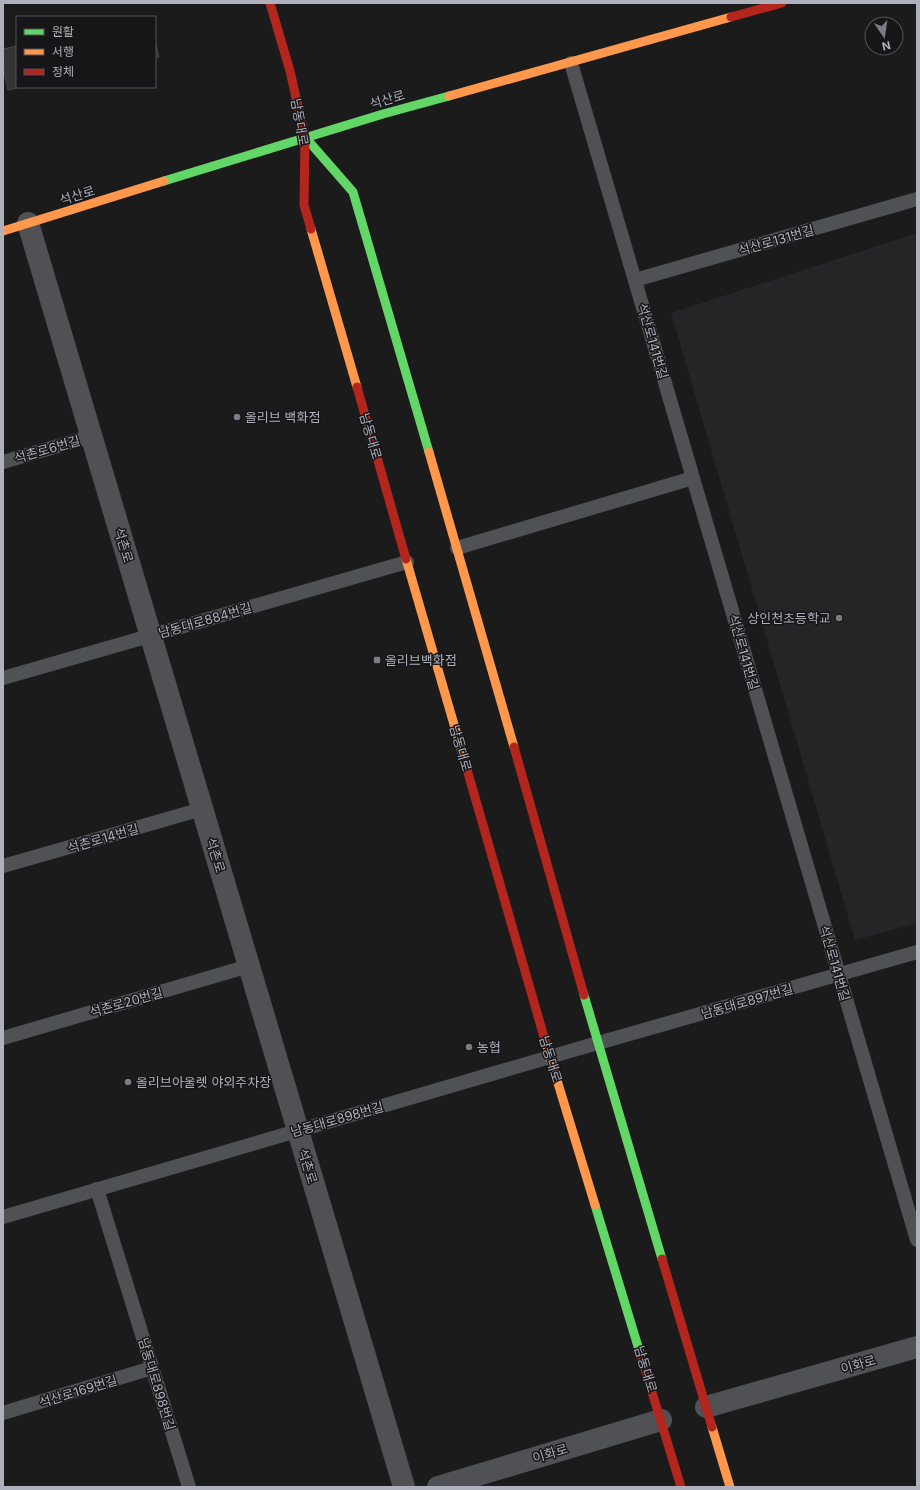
<svg xmlns="http://www.w3.org/2000/svg" width="920" height="1490" font-family="Inter,'Noto Sans KR',sans-serif">
<rect width="100%" height="100%" fill="#1b1b1b"/>
<path fill="#252527" d="M 917,233 L 917,923 L 855,940 L 671,313 Z"/>
<g fill="#343435" stroke="#444547">
<path d="M 155,40 L 159,57 L 155,58 Z"/>
<path d="M 17,46 L 17,87 L 21,87 L 8,90 L 3,68 L 3,49 Z"/>
</g>
<g fill="none" stroke-linecap="round" stroke-linejoin="round">
<g stroke="#505154" stroke-width="14">
<path d="M 571,63 L 917,1240"/>
<path d="M 635,280 L 917,199"/>
<path d="M 3,462 L 92,436"/>
<path d="M 457,548 L 693,478"/>
<path d="M 3,678 L 407,562"/>
<path d="M 3,866 L 202,809"/>
<path d="M 3,1038 L 249,966"/>
<path d="M 97,1189 L 189,1487"/>
<path d="M 3,1217 L 577,1049 L 917,952"/>
<path d="M 3,1413 L 152,1368"/>
</g>
<g stroke="#505154" stroke-width="22">
<path d="M 28,223 L 404,1487"/>
<path d="M 706,1407 L 917,1347"/>
<path d="M 438,1487 L 661,1420"/>
</g>
<g stroke="#63d668" stroke-width="9">
<path d="M 305,137 L 353,192 L 429,452"/>
<path d="M 164,181 L 383,114 L 449,96"/>
<path d="M 584,995 L 662,1259"/>
<path d="M 595,1205 L 640,1353"/>
</g>
<g stroke="#ff974d" stroke-width="9">
<path d="M 449,96 L 731,17"/>
<path d="M 311,229 L 357,387"/>
<path d="M 3,231 L 164,181"/>
<path d="M 429,452 L 514,747"/>
<path d="M 406,559 L 464,759"/>
<path d="M 546,1044 L 595,1205"/>
<path d="M 712,1427 L 730,1487"/>
</g>
<g stroke="#b3261e" stroke-width="9">
<path d="M 270,3 L 290,71 L 305,137 L 304,205 L 311,229"/>
<path d="M 731,17 L 782,3"/>
<path d="M 357,387 L 406,559"/>
<path d="M 514,747 L 584,995"/>
<path d="M 464,759 L 546,1044"/>
<path d="M 662,1259 L 712,1427"/>
<path d="M 640,1353 L 681,1487"/>
</g>
</g>
<g fill="#7b7c83" stroke="#161517" stroke-width="1.5">
<circle cx="237" cy="417" r="4"/>
<circle cx="839" cy="618" r="4"/>
<rect x="373" y="656" width="8" height="8" rx="2"/>
<circle cx="469" cy="1047" r="4"/>
<circle cx="128" cy="1082" r="4"/>
</g>
<g text-anchor="middle" stroke-width="3" stroke-linejoin="round" paint-order="stroke">
<g font-size="13" fill="#aeb0bb" stroke="#161517">
<text transform="translate(387 99) rotate(-16)" y="5">석산로</text>
<text transform="translate(300 122) rotate(80)" y="5">남동대로</text>
<text transform="translate(77 195) rotate(-17)" y="5">석산로</text>
<text transform="translate(776 240) rotate(-16)" y="5">석산로131번길</text>
<text transform="translate(653 341) rotate(74)" y="5">석산로141번길</text>
<text transform="translate(371 436) rotate(74)" y="5">남동대로</text>
<text transform="translate(47 449) rotate(-16)" y="5">석촌로6번길</text>
<text transform="translate(124 545) rotate(73)" y="5">석촌로</text>
<text transform="translate(205 620) rotate(-16)" y="5">남동대로884번길</text>
<text transform="translate(744 652) rotate(74)" y="5">석산로141번길</text>
<text transform="translate(461 748) rotate(74)" y="5">남동대로</text>
<text transform="translate(103 838) rotate(-16)" y="5">석촌로14번길</text>
<text transform="translate(216 855) rotate(73)" y="5">석촌로</text>
<text transform="translate(835 963) rotate(74)" y="5">석산로141번길</text>
<text transform="translate(747 1001) rotate(-16)" y="5">남동대로897번길</text>
<text transform="translate(126 1002) rotate(-16)" y="5">석촌로20번길</text>
<text transform="translate(551 1059) rotate(73)" y="5">남동대로</text>
<text transform="translate(337 1119) rotate(-16)" y="5">남동대로898번길</text>
<text transform="translate(308 1166) rotate(73)" y="5">석촌로</text>
<text transform="translate(858 1364) rotate(-16)" y="5">이화로</text>
<text transform="translate(646 1369) rotate(73)" y="5">남동대로</text>
<text transform="translate(157 1384) rotate(73)" y="5">남동대로898번길</text>
<text transform="translate(78 1391) rotate(-17)" y="5">석산로169번길</text>
<text transform="translate(550 1453) rotate(-17)" y="5">이화로</text>
</g>
<g font-size="13" fill="#aeb0bb" stroke="#161517" text-anchor="start">
<text x="245" y="422">올리브 백화점</text>
<text x="831" y="623" text-anchor="end">상인천초등학교</text>
<text x="385" y="665">올리브백화점</text>
<text x="477" y="1052">농협</text>
<text x="136" y="1087">올리브아울렛 야외주차장</text>
</g>
</g>
<rect width="920" height="1490" fill="none" stroke="#aeb0bb" stroke-width="8"/>
<rect x="16" y="16" width="140" height="72" fill="#161517" stroke="#535359"/>
<rect x="24" y="29" width="20" height="6" fill="#63d668" stroke="#535359"/>
<text x="52" y="36" font-size="12" fill="#aeb0bb">원활</text>
<rect x="24" y="49" width="20" height="6" fill="#ff974d" stroke="#535359"/>
<text x="52" y="56" font-size="12" fill="#aeb0bb">서행</text>
<rect x="24" y="69" width="20" height="6" fill="#b3261e" stroke="#535359"/>
<text x="52" y="76" font-size="12" fill="#aeb0bb">정체</text>
<g transform="translate(884 36) rotate(167)"><circle r="19" fill="#161517" stroke="#535359"/>
<path d="M0-3L7 15L0 10L-7 15Z" fill="#7b7c83"/>
<text y="-6" font-size="11" font-weight="bold" text-anchor="middle" fill="#aeb0bb">N</text>
</g>
</svg>
